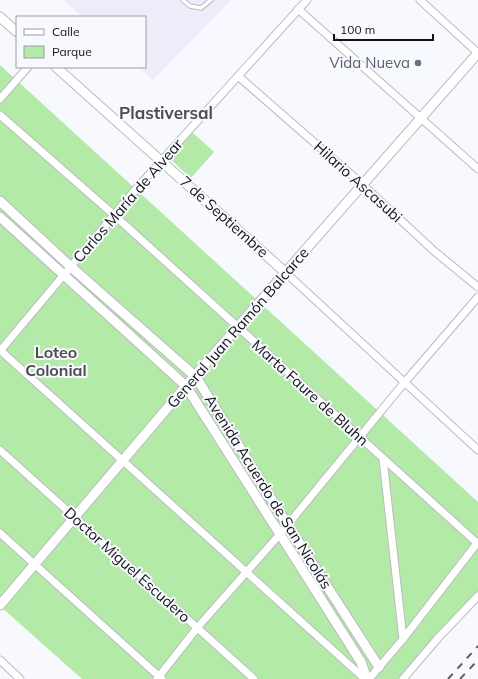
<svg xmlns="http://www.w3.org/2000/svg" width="478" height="679" font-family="Mulish,sans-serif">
<rect width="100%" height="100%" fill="#f8f9ff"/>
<path fill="#ededfa" d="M 63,0 L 231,0 L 153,80 L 139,67 L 145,67 L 145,17 L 83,17 Z"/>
<g fill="#b3eaa7">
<path d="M 0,65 L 478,502 L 478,596 L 403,679 L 82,679 L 0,606 Z"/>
<path d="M 192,132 L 214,152 L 191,178 L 169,158 Z"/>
</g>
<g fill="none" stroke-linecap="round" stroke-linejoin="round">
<g stroke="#babac0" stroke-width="5.5">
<path id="lane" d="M 183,0 L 190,6 L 201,8 L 211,0"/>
</g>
<g stroke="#babac0" stroke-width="9">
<g id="street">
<path d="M 420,0 L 478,53"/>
<path d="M 298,9 L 478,169"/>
<path d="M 238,76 L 363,185 L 434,251 L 478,287"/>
<path d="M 0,99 L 28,67"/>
<path d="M 0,115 L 114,215 L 477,543"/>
<path d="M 286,273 L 478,450"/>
<path d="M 0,350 L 365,679"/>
<path d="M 0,351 L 135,190 L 307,0"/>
<path d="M 0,450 L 254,679"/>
<path d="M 383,459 L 403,639"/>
<path d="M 0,533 L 162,679"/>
<path d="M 0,660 L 20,679"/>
<path d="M 157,679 L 197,628 L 280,534 L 404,383 L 478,297"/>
<path d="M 369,679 L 403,639 L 478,542"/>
<path d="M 403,679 L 438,638 L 478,596"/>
</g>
</g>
<g stroke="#babac0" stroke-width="11">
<g id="secondary">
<path d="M 0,17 L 17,32"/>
<path d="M 56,67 L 286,273"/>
<path d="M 0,201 L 71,267 L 196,377 L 287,524 L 379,667"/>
<path d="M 0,217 L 186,386 L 361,662 L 367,679"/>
<path d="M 0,605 L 186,386 L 478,53"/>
</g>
</g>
<use href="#lane" stroke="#fff" stroke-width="3.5"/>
<use href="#street" stroke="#fff" stroke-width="7"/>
<use href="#secondary" stroke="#fff" stroke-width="9"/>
<g stroke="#5e5f63" stroke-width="2" stroke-dasharray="7 7" stroke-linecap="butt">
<path d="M 448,679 L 478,646"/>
<path d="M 460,679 L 478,660"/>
</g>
</g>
<circle fill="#6b7280" stroke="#f8f9ff" stroke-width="1.5" cx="418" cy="63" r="4"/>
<g text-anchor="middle" stroke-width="4" stroke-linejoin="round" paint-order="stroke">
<g font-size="15" fill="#5b616d" stroke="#f8f9ff" text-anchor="end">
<text x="410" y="68">Vida Nueva</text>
</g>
<g font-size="15" fill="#121315" stroke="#f8f9ff">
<text transform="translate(358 182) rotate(42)" y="5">Hilario Ascasubi</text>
<text transform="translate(128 201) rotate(-49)" y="5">Carlos María de Alvear</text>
<text transform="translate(224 217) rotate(42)" y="5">7 de Septiembre</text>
<text transform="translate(238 328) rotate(-49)" y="5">General Juan Ramón Balcarce</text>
<text transform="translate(310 393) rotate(42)" y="5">Marta Faure de Bluhn</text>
<text transform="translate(268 492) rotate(58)" y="5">Avenida Acuerdo de San Nicolás</text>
<text transform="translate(127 565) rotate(42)" y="5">Doctor Miguel Escudero</text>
</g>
<g font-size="16" font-weight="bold" fill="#4c4c51" stroke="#f8f9ff">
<text x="56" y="358">Loteo<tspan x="56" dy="18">Colonial</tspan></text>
</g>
<g font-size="17" font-weight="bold" fill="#4c4c51" stroke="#f8f9ff">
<text x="166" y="119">Plastiversal</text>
</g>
</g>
<rect x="16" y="16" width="130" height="52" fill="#f8f9ff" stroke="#9c9da1"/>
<rect x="24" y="29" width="20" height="6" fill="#ffffff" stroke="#9c9da1"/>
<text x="52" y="36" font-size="12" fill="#121315">Calle</text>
<rect x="24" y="46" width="20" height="12" fill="#b3eaa7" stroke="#9c9da1"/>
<text x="52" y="56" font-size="12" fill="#121315">Parque</text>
<path d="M334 34v6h99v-6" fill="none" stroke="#121315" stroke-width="2"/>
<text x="340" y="34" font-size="12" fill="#121315" stroke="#f8f9ff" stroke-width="3" paint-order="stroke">100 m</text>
</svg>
